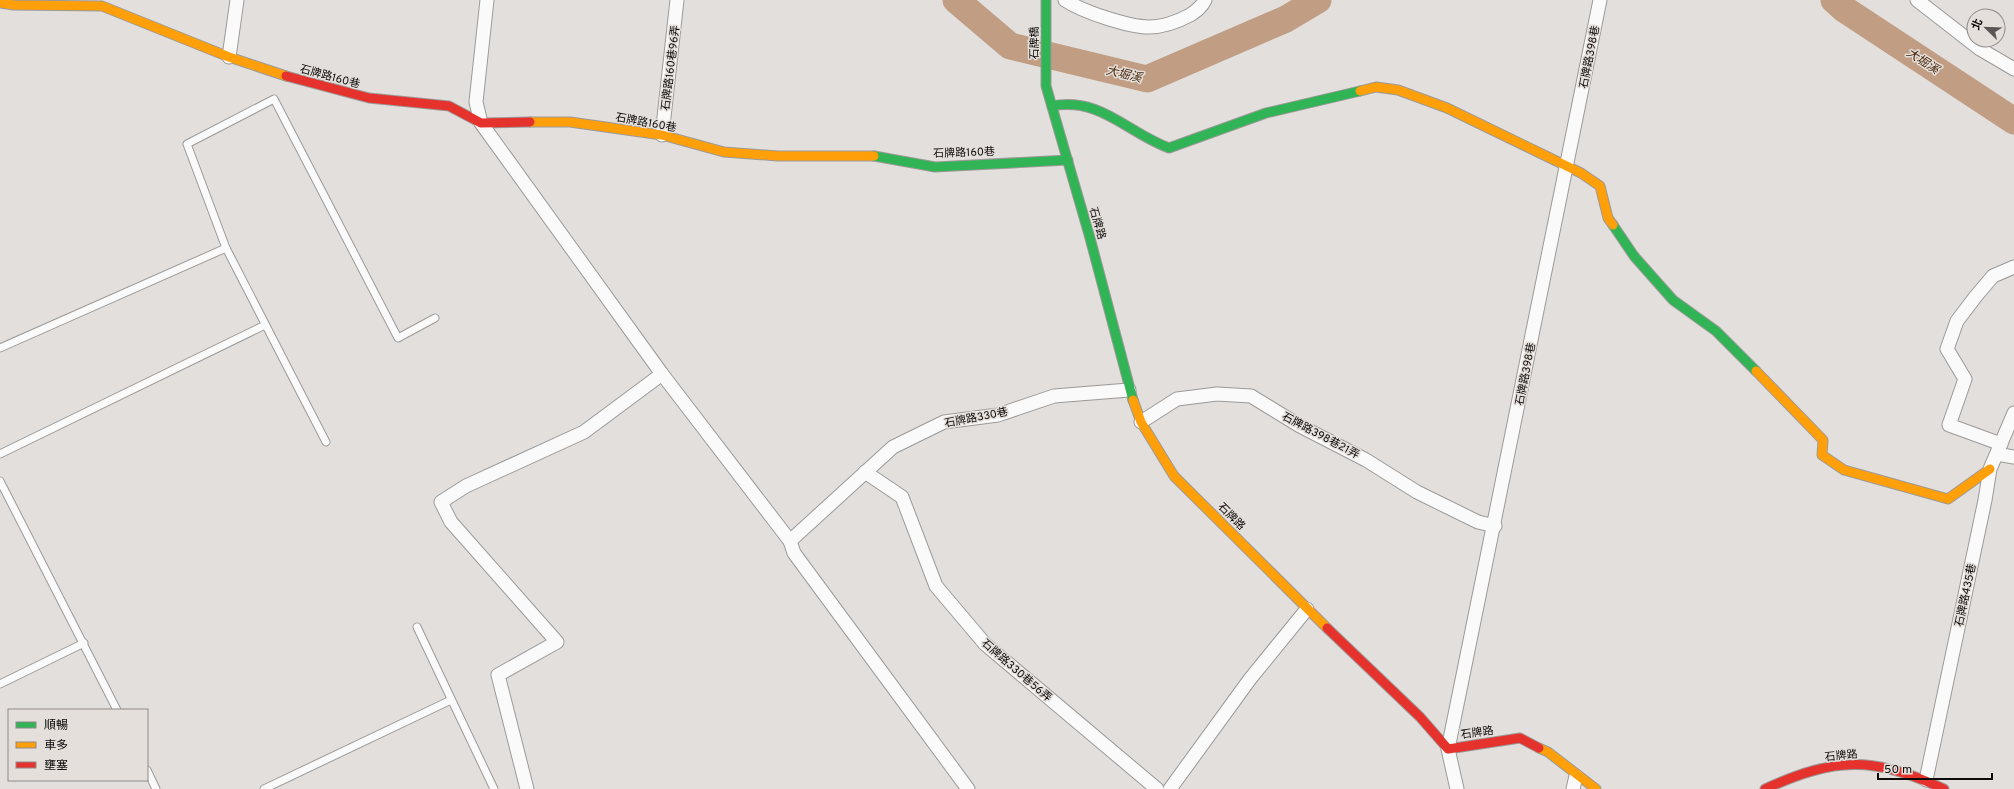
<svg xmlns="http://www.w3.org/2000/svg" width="2014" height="789" font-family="Overpass,'Noto Sans TC',sans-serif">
<rect width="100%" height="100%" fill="#e2dfdd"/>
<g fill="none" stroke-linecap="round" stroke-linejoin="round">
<g stroke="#c09d83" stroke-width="27">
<path d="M 956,0 L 1010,46 L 1147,79 L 1286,19 L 1318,0"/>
<path d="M 1834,0 L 1844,9 L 2014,121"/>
</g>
<g stroke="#9c9a98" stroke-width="9">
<g id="lane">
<path d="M 0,348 L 226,248"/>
<path d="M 326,442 L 226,248 L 187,144 L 274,99 L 398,338 L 435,318"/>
<path d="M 0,454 L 265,325"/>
<path d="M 0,481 L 117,710"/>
<path d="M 417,627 L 494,789"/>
<path d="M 0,684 L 84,643"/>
<path d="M 147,770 L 156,789"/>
<path d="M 264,789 L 451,700"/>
</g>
</g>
<g stroke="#9c9a98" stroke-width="15">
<g id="street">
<path d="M 487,0 L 476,102 L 481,123 L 662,374 L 790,541 L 794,553 L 968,789"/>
<path d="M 1065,0 C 1083,12 1129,27 1149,27 C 1164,27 1177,22 1190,15 C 1196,11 1202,7 1205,0"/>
<path d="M 1917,0 L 1980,49 L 2014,69"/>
<path d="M 229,57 L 237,0"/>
<path d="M 662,135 L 677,0"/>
<path d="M 1141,422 L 1177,399 L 1217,394 L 1251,396 L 1300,426 L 1366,460 L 1417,492 L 1478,522 L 1495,526"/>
<path d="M 2001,444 L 1949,425 L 1965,379 L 1947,349 L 1957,321 L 1976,296 L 1993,276 L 2014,267"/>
<path d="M 1997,454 L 2014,457"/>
<path d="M 865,472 L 902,497 L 936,586 L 985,644 L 1157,789"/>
<path d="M 790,541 L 893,447 L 944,422 L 998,415 L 1054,396 L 1129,390"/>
<path d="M 1926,780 L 1985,500 L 1990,469 L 2014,413"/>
<path d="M 527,789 L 498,675 L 557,642 L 451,522 L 441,502 L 466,486 L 584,432 L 662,374"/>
<path d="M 1170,789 L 1250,679 L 1307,609"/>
<path d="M 1457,789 L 1448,749 L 1600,0"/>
<path d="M 1573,789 L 1576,776"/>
</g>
</g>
<g stroke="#9c9a98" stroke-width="11">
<g id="fast">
<path d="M 1046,0 L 1046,86 L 1090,238 L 1133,400"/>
<path d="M 1052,106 C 1101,97 1126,132 1169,148 L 1266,113 L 1360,91"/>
<path d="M 874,156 L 935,167 L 1068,160"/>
<path d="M 1613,225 L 1634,256 L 1673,300 L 1716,331 L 1756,371"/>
</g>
</g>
<g stroke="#9c9a98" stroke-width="11">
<g id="slow">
<path d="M 0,3 L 14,5 L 102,6 L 229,57 L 286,76"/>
<path d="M 1360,91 L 1376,87 L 1398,90 L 1447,108 L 1581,173 L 1600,186 L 1608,218 L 1613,225"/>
<path d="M 530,122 L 570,122 L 662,135 L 724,152 L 778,156 L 874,156"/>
<path d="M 1756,371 L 1823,440 L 1822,455 L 1844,470 L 1948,499 L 1990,469"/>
<path d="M 1133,400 L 1141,422 L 1174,476 L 1327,628"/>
<path d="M 1539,748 L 1548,752 L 1596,789"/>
</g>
</g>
<g stroke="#9c9a98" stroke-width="11">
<g id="jam">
<path d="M 286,76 L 369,98 L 449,106 L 481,123 L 530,122"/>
<path d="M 1327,628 L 1420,717 L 1448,749 L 1520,738 L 1539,748"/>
<path d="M 1765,789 C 1835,757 1873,756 1944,789"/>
</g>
</g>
<use href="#lane" stroke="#fbfafa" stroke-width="7"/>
<use href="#street" stroke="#fbfafa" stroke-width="13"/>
<use href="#fast" stroke="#30b455" stroke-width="9"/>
<use href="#slow" stroke="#ff9f0a" stroke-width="9"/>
<use href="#jam" stroke="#e5322d" stroke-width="9"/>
</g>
<g text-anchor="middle" stroke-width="3" stroke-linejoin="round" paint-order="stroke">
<g font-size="11" fill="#0d0b0a" stroke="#e4dfdb">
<text transform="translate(1034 43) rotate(-90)" y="4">石牌橋</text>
<text transform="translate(1589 57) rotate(-79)" y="4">石牌路398巷</text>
<text transform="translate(670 68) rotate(-83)" y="4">石牌路160巷96弄</text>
<text transform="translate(330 76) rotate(15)" y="4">石牌路160巷</text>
<text transform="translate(646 122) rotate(10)" y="4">石牌路160巷</text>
<text transform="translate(964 152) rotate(-2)" y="4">石牌路160巷</text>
<text transform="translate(1098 223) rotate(74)" y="4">石牌路</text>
<text transform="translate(1525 374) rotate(-79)" y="4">石牌路398巷</text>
<text transform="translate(976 417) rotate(-11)" y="4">石牌路330巷</text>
<text transform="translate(1321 435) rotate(28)" y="4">石牌路398巷21弄</text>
<text transform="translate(1232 516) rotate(45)" y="4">石牌路</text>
<text transform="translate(1965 595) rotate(-78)" y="4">石牌路435巷</text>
<text transform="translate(1017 670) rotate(41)" y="4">石牌路330巷56弄</text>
<text transform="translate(1477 732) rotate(-8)" y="4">石牌路</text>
<text transform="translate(1841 755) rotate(-6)" y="4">石牌路</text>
</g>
<g font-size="12" font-style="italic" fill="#482607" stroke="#e4dfdb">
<text transform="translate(1923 61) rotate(33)" y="4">大堀溪</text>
<text transform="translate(1124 74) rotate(13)" y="4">大堀溪</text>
</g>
</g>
<rect x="8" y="709" width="140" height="72" fill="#e4dfdb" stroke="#8e8a87"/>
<rect x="16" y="722" width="20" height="6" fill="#30b455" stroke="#8e8a87"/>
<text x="44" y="729" font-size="12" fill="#0d0b0a">順暢</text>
<rect x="16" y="742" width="20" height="6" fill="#ff9f0a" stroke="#8e8a87"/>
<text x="44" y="749" font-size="12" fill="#0d0b0a">車多</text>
<rect x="16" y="762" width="20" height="6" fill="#e5322d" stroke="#8e8a87"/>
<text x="44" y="769" font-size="12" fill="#0d0b0a">壅塞</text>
<g transform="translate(1986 28) rotate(293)"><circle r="19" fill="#e4dfdb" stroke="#8e8a87"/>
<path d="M0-3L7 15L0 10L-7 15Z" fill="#585554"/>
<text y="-6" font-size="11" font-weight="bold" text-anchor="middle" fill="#0d0b0a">北</text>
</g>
<path d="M1878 773v6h114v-6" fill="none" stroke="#0d0b0a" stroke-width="2"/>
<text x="1884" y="773" font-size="12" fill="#0d0b0a" stroke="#e4dfdb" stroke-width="3" paint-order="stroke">50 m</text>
</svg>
